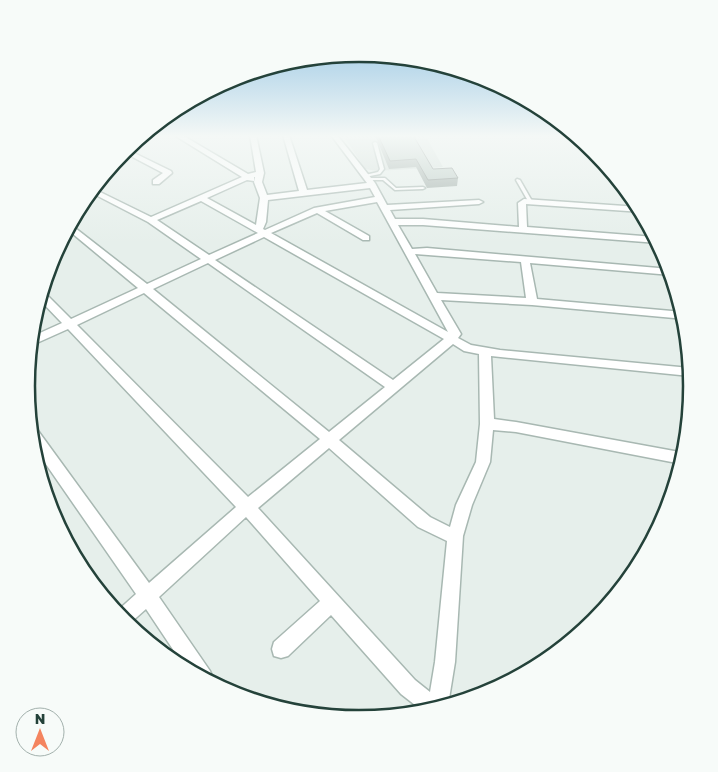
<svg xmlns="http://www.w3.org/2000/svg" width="718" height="772" font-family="'Golos Text',sans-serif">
<rect width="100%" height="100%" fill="#e6efeb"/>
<path fill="#d4dfda" d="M 343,135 L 425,135 L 443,167 L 377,171 L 365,169 Z"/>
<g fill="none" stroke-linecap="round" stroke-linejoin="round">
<g stroke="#a8b8b2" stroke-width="3">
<g id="service">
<path d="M 375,142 L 377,143 L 384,169 L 380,174 L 365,177 L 365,175 L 378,172 L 380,169 L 373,143 Z"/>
<path d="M 367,178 L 385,178 L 396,188 L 423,187 L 425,188 L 423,189 L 395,190 L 383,180 L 368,180 L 366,179 Z"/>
<path d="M 517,179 L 520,180 L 532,201 L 531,202 L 528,201 L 516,180 Z"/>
</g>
</g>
<g stroke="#a8b8b2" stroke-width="3">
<g id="minor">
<path d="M 174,135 L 182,135 L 248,174 L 256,172 L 250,135 L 256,135 L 264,173 L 262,182 L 267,195 L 299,191 L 283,135 L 289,135 L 307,190 L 367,183 L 331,135 L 337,135 L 375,183 L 387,205 L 479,200 L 483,202 L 479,204 L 390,210 L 395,219 L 423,219 L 519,227 L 518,203 L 524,199 L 639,207 L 642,212 L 526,204 L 527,227 L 655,237 L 658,243 L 423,225 L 398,225 L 412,249 L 427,248 L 670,269 L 671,275 L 530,263 L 537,299 L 683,312 L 685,319 L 532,305 L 441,300 L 461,334 L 458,338 L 471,345 L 500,350 L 690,368 L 690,376 L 491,356 L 494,419 L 516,422 L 685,453 L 682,464 L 516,432 L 493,430 L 490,462 L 472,505 L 463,536 L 455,662 L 448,705 L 424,712 L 401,694 L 331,615 L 288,656 L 281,658 L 274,656 L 272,649 L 274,642 L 320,601 L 246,517 L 159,597 L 210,671 L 213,678 L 211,682 L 186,669 L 146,609 L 128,625 L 116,612 L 136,594 L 32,444 L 31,427 L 36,428 L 149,583 L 236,507 L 68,329 L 30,346 L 31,337 L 62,323 L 39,299 L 41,292 L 45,293 L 71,319 L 138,288 L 67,229 L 70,224 L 147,284 L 201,259 L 148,222 L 90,192 L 101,180 L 104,184 L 98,191 L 151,217 L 242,177 ZM 254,177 L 255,177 L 254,182 L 260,198 L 256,225 L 207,198 L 247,180 L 254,181 ZM 370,188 L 375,197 L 314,208 L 265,230 L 263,229 L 266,222 L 268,200 ZM 201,201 L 258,233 L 209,255 L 157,220 ZM 377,202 L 448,332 L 271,233 L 317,213 L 363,240 L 369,240 L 369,236 L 325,211 ZM 264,237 L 444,339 L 393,380 L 215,260 ZM 415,254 L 521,262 L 526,298 L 437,293 ZM 208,263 L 385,387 L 329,432 L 153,289 ZM 144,293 L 320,439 L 248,497 L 77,325 ZM 453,344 L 464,351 L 479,354 L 480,424 L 476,462 L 456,505 L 450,527 L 430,517 L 339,440 ZM 329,448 L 418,527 L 447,541 L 435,662 L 430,692 L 415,680 L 258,508 Z"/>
<path d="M 126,149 L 171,171 L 172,173 L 159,184 L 153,184 L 153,180 L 163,173 L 123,152 Z"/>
</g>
</g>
<use href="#service" fill="#fff" fill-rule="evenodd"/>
<use href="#minor" fill="#fff" fill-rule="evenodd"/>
</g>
<path fill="#a1aea9" d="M 375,135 L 413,135 L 433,169 L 458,178 L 457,186 L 427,188 L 416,167 L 389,169 Z"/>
<path fill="#bbcac4" stroke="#838d89" d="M 378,135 L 413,135 L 433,169 L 452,168 L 458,178 L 428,180 L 416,159 L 390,161 Z"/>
<linearGradient id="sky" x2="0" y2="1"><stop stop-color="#84bce0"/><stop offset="0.56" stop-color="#f4f8f6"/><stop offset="1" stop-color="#f4f8f6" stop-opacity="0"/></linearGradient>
<rect width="718" height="243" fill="url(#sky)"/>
<path d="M0 0H718V772H0ZM35 386a324 324 0 1 1 648 0a324 324 0 1 1-648 0Z" fill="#f7fbf9" fill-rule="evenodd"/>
<path fill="none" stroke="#24423a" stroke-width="2.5" d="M35 386a324 324 0 1 1 648 0a324 324 0 1 1-648 0Z"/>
<g transform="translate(40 732)"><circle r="24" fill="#f7fbf9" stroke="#a3b1ad"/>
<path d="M0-4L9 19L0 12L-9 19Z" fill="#f4845f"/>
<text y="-8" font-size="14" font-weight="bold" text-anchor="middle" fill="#24423a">N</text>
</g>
</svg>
